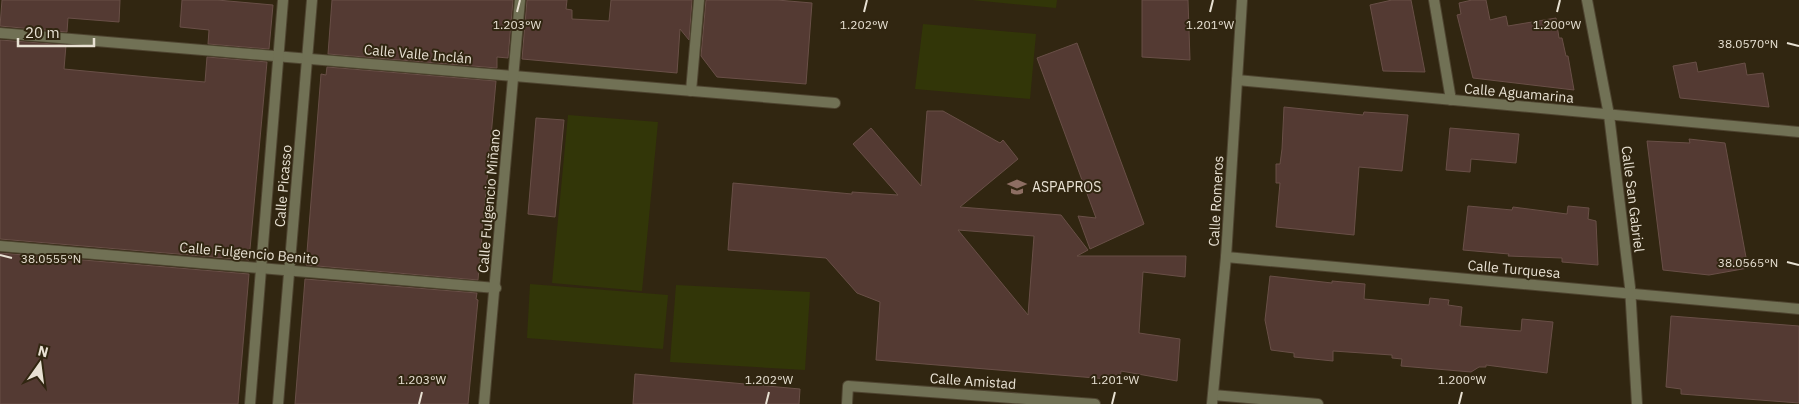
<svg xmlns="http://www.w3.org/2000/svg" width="1799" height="404" font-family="'IBM Plex Sans',sans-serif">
<rect width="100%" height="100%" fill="#312611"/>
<g fill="#323608">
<path d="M 972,0 L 1057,0 L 1056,8 Z"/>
<path d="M 923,24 L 1036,34 L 1030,99 L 915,89 Z"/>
<path d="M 568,115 L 658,122 L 642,291 L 552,283 Z"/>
<path d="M 530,284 L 668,295 L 663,349 L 527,338 Z"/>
<path d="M 676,285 L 810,292 L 805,370 L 670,362 Z"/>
</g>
<g fill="#543a33" stroke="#694f47" fill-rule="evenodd">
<path d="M 2,0 L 120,0 L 119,22 L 68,18 L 67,32 L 0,26 Z"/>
<path d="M 182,0 L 217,0 L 273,5 L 269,49 L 208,44 L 209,30 L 180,27 Z"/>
<path d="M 332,0 L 513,0 L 508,58 L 497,57 L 497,68 L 328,54 Z"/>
<path d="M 527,0 L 567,0 L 566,9 L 572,10 L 572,19 L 609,21 L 611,0 L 692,0 L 689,40 L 680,29 L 677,73 L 522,59 Z"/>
<path d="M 706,0 L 777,0 L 812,3 L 806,84 L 717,77 L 701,56 Z"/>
<path d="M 1142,0 L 1188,0 L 1190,60 L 1142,57 Z"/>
<path d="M 1392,0 L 1411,0 L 1425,72 L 1383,71 L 1370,5 Z"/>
<path d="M 1472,0 L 1486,0 L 1490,20 L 1506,16 L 1508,26 L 1556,18 L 1559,38 L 1562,38 L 1566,56 L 1568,56 L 1574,90 L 1473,78 L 1457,15 L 1461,14 L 1459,3 Z"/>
<path d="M 0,40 L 66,45 L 64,69 L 148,77 L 205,82 L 207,57 L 267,62 L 249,260 L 0,239 Z"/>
<path d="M 1077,43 L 1144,224 L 1090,249 L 1078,216 L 1096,218 L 1037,58 Z"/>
<path d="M 1696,62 L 1698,72 L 1745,63 L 1747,75 L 1763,73 L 1769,107 L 1680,98 L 1673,66 Z"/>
<path d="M 327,67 L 496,81 L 478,280 L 306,265 L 321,74 L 326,75 Z"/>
<path d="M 1284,107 L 1363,115 L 1364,112 L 1408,115 L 1402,171 L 1359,167 L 1354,235 L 1276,227 L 1280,183 L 1276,183 L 1276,164 L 1280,164 L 1282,149 Z"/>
<path d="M 927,111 L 943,111 L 1000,143 L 1003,140 L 1018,159 L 960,207 L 1061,215 L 1088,250 L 1077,256 L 1186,256 L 1185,277 L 1143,272 L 1139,333 L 1180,339 L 1177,381 L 1121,371 L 1120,380 L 876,360 L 880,302 L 857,293 L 826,258 L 728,250 L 733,183 L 852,194 L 852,192 L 898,195 L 853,144 L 871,128 L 921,186 ZM 958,230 L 1034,236 L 1028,315 Z"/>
<path d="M 536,118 L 564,120 L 555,217 L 528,214 Z"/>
<path d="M 1450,128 L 1519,134 L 1516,163 L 1471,159 L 1470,172 L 1446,170 Z"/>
<path d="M 1689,139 L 1725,143 L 1748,268 L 1709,275 L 1663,270 L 1647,141 L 1690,143 Z"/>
<path d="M 1468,206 L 1512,210 L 1513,207 L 1567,214 L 1568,206 L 1589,208 L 1588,219 L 1596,221 L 1598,265 L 1562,262 L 1562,258 L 1508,256 L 1509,254 L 1463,250 Z"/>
<path d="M 0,253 L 249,274 L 238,404 L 0,404 Z"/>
<path d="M 1270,276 L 1332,283 L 1332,281 L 1365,284 L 1364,299 L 1429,305 L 1430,298 L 1449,300 L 1448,305 L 1462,307 L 1460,326 L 1521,331 L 1522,319 L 1553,322 L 1547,373 L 1486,365 L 1486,367 L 1479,367 L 1471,372 L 1401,366 L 1402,359 L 1392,358 L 1392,355 L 1333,351 L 1333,361 L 1294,357 L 1294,353 L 1271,350 L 1265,320 Z"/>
<path d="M 305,279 L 477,293 L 476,299 L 478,300 L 468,404 L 295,404 Z"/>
<path d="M 1671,316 L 1799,326 L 1799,403 L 1681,394 L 1681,389 L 1666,387 Z"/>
<path d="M 635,374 L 800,389 L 799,404 L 633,404 Z"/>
</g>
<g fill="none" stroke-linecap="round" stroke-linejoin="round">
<g stroke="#4e4430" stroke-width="12">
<g id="street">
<path d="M 1434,0 L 1451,100"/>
<path d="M 1587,0 L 1609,115 L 1630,287 L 1637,404"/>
<path d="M 0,33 L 835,103"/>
<path d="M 1237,80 L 1799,132"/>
<path d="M 691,91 L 699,0"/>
<path d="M 0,246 L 496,288"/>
<path d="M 1226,257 L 1799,309"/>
<path d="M 1213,395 L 1318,404"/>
<path d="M 250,404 L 283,0"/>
<path d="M 278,404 L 312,0"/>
<path d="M 484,404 L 520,0"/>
<path d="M 847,404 L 848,386 L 1095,404"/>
<path d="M 1212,404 L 1226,257 L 1242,0"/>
</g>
</g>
<use href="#street" stroke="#717155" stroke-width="10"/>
</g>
<path fill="none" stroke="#e8e1d3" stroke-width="2" d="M 517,12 L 520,0M 864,12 L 867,0M 1210,12 L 1213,0M 1557,12 L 1560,0M 1787,43 L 1799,46M 0,255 L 12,258M 1787,262 L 1799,265M 419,404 L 422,392M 766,404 L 769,392M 1112,404 L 1115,392M 1459,404 L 1462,392"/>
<defs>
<g id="school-bare" transform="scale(1.5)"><path d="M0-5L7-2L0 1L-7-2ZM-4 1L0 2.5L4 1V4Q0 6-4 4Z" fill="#8d6e63" stroke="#312611" stroke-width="2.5" paint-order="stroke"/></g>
</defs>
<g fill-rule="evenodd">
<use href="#school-bare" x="1017" y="187"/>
</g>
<g text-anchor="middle" stroke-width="4" stroke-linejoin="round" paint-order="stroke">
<g font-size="14" fill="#e8e1d3" stroke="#312611">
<text transform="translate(418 54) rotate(5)" y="5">Calle Valle Inclán</text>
<text transform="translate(1519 93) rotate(5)" y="5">Calle Aguamarina</text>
<text transform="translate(283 186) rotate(-85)" y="5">Calle Picasso</text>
<text transform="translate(1633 199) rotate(83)" y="5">Calle San Gabriel</text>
<text transform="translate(489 201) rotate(-85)" y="5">Calle Fulgencio Miñano</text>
<text transform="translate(1216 201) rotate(-87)" y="5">Calle Romeros</text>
<text transform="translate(249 253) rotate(5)" y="5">Calle Fulgencio Benito</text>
<text transform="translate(1514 269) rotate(5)" y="5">Calle Turquesa</text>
<text transform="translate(973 381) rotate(4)" y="5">Calle Amistad</text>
</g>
<g font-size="14" fill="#e8e1d3" stroke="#312611" text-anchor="start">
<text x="1032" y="192">ASPAPROS</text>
</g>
</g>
<g font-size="12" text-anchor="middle" fill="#e8e1d3" stroke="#312611" stroke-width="4" stroke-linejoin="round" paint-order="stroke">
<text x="517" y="29">1.203°W</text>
<text x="864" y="29">1.202°W</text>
<text x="1210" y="29">1.201°W</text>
<text x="1557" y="29">1.200°W</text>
<text x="1748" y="48">38.0570°N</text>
<text x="51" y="263">38.0555°N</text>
<text x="1748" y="267">38.0565°N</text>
<text x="422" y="384">1.203°W</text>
<text x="769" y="384">1.202°W</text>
<text x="1115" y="384">1.201°W</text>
<text x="1462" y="384">1.200°W</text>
</g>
<g transform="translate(40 364) rotate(14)" stroke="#312611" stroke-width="4" paint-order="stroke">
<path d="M0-4L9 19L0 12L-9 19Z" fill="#e8e1d3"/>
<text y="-8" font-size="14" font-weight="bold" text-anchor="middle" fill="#e8e1d3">N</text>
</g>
<path d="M18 38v8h76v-8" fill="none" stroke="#e8e1d3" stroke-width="2.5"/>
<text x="25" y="38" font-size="15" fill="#e8e1d3" stroke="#312611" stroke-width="4" paint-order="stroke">20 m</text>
</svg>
